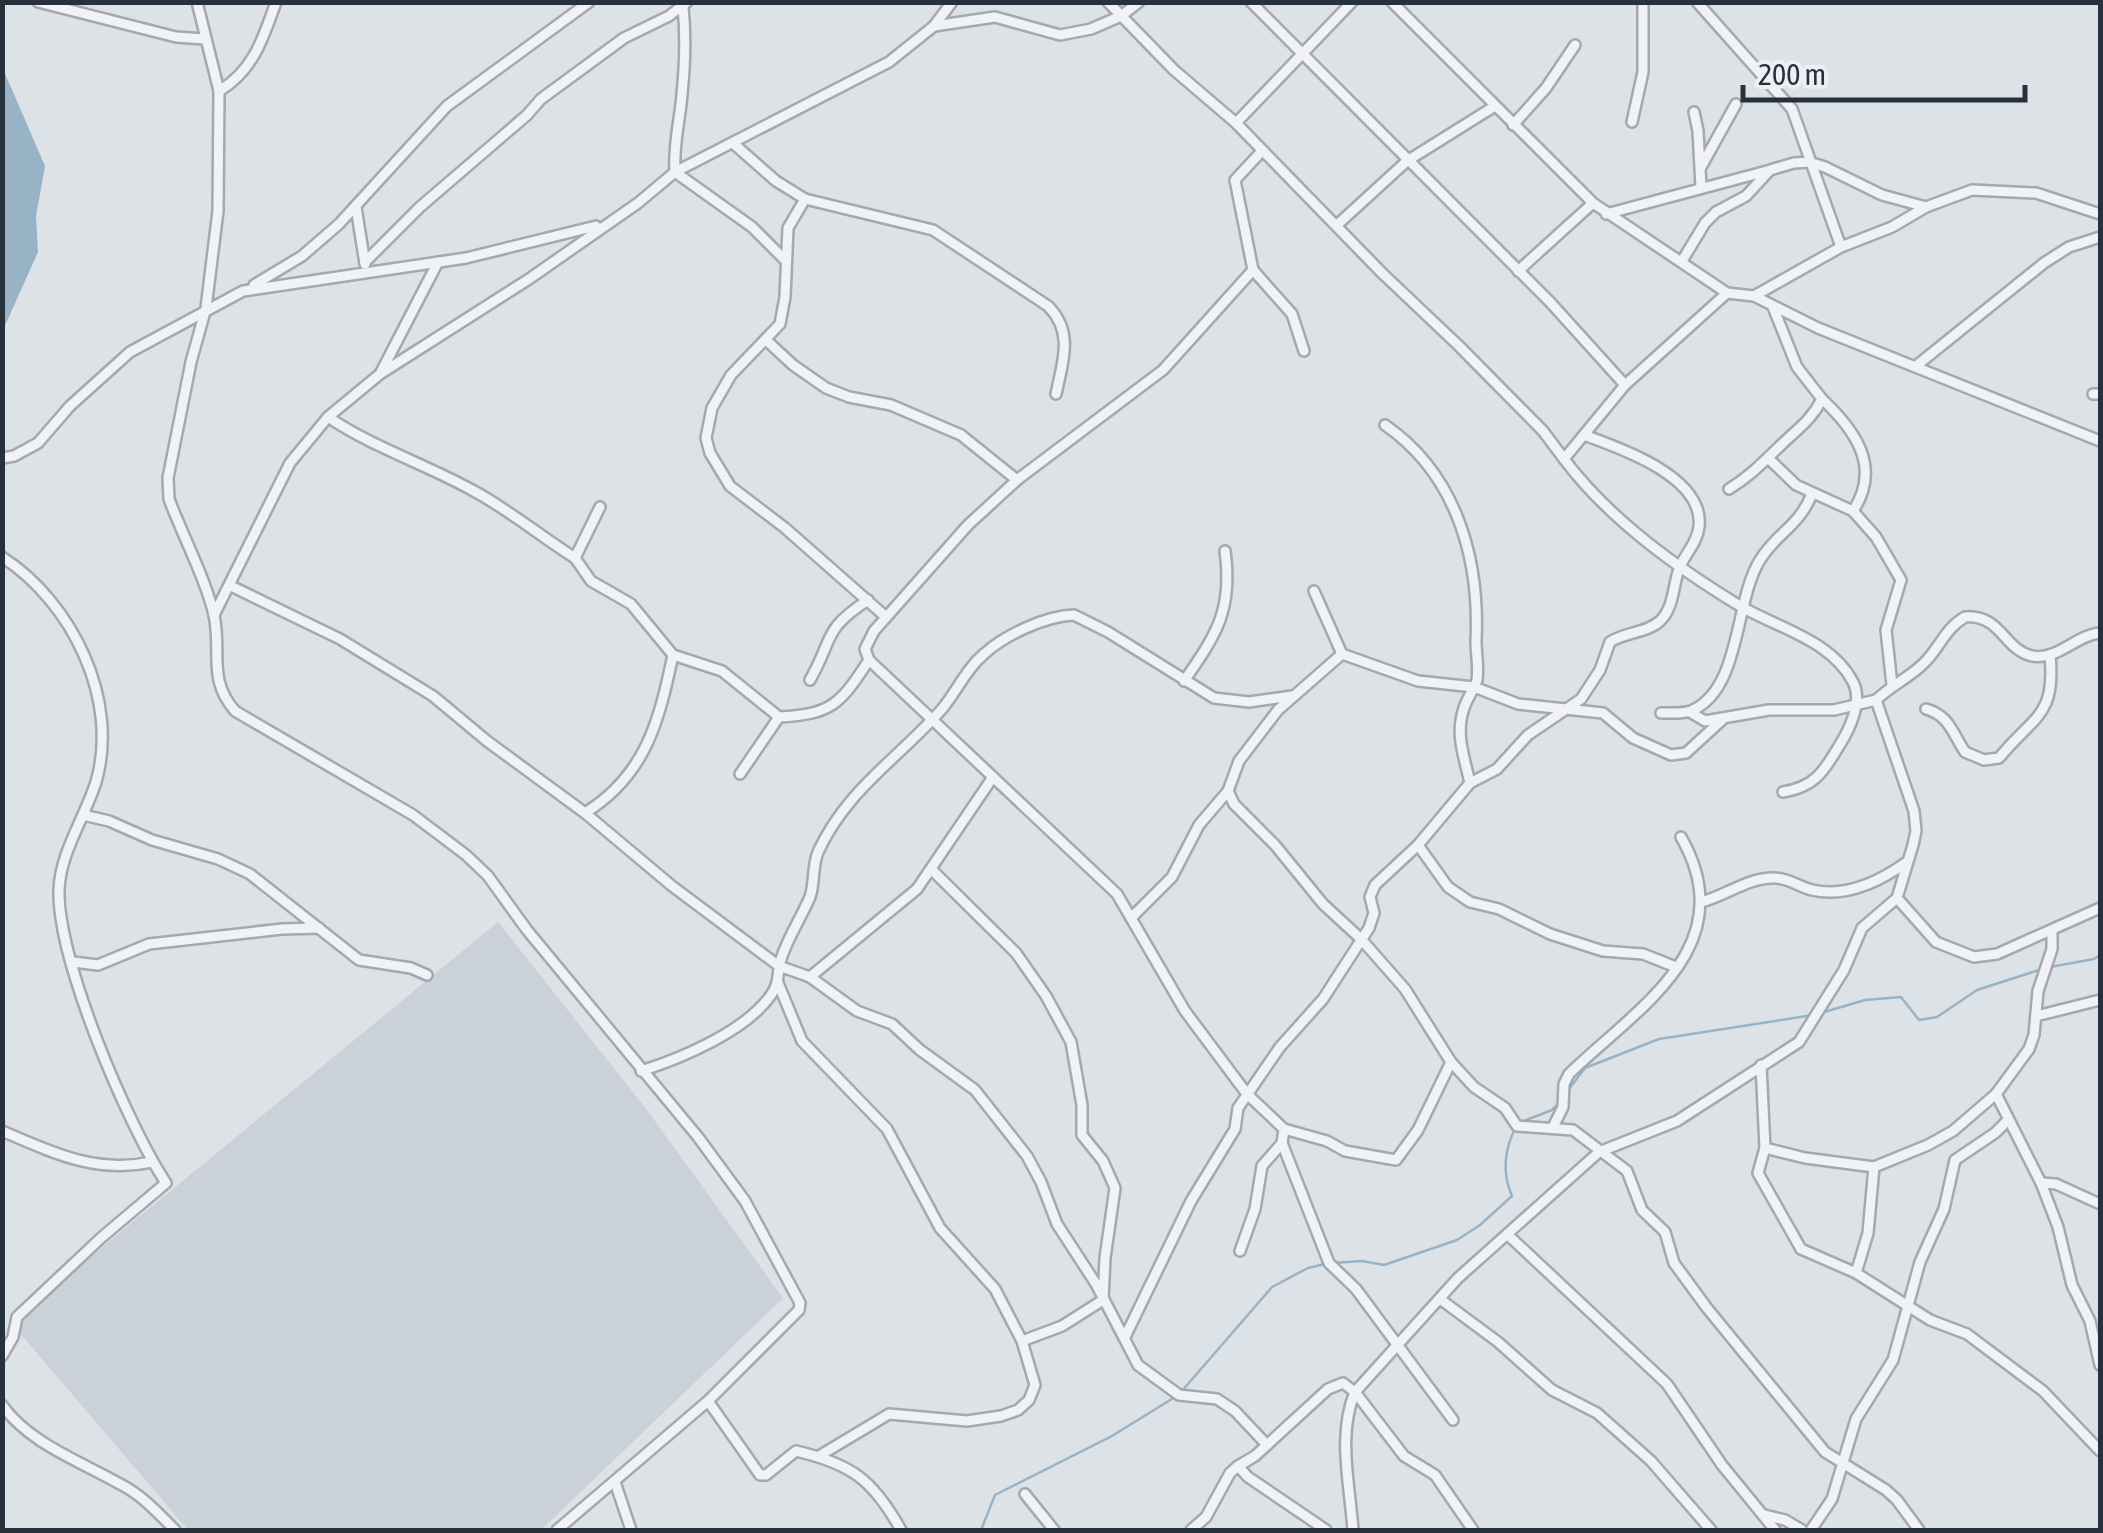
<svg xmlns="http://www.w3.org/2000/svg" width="2103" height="1533" font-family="'Asap Condensed',sans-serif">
<rect width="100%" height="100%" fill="#dde2e7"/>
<path fill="#cbd1d9" d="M 498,922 L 647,1110 L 783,1298 L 541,1530 L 188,1530 L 13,1325 L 17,1317 Z"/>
<path fill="#98b3c6" d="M 3,69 L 45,166 L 36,216 L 38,252 L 3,330 Z"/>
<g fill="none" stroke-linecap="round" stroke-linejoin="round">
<g stroke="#98b3c6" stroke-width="2.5">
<path d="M 2050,967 L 2094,959 L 2100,955"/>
<path d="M 1821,1013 L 1865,1000 L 1901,997 L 1919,1020 L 1937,1017 L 1977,990 L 2042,969"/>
<path d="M 1566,1093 L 1585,1068 L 1659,1039 L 1813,1015"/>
<path d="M 1521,1122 L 1552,1110 L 1558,1104"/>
<path d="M 1333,1263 L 1362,1261 L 1384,1265 L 1457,1240 L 1480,1225 L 1512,1196 C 1502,1174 1504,1149 1516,1127"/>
<path d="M 1181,1392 L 1272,1287 L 1308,1268 L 1325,1264"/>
<path d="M 981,1530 L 995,1495 L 1112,1436 L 1175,1397"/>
</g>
<g stroke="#a3a9b1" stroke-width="14">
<g id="street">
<path d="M 38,2 L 176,37 L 204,39"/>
<path d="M 197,2 L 219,91 L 218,211 L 206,308 L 191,362 L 168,478 L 169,499 C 182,534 206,580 214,615 C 222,652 207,679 235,711 L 413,815 L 466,855 L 488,876 L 527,930 L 698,1137 L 745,1201 L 800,1303 L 799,1310 L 708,1401 L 557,1530"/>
<path d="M 1108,2 L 1174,70 L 1236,123 L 1382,273 L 1459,346 L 1543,431 L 1564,459"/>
<path d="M 1251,2 L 1550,302 L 1625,385"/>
<path d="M 1392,2 L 1593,203 L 1727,293 L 1754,296 L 1818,328 L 2100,441"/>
<path d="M 1697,2 L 1792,109 L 1841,247"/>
<path d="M 683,7 C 686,36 685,65 682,94 C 680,121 673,144 675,172 L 752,227 L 786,261"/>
<path d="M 934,26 L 995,17 L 1060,35 L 1091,29 L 1121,16 L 1139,2"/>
<path d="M 219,91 C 253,71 263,39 276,2"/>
<path d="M 1694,112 L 1698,131 L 1701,187"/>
<path d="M 1632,122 L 1643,72 L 1643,2"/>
<path d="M 1236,123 L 1352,2"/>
<path d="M 1513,125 L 1546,88 L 1575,45"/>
<path d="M 734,144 L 776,181 L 805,199 L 788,228 L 785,297 L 780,324 L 731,375 L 712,408 L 706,438 L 710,453 L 730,486 L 785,528 L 886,617"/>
<path d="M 1701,167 L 1736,104"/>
<path d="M 805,199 L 933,230 L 1048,306 C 1074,332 1063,361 1056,394"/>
<path d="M 356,207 L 365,264"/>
<path d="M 1606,214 L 1767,171"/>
<path d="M 1337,225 L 1407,161 L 1495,106"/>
<path d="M 1682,261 L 1705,223 L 1716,212 L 1746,196 L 1770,170 L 1794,163 L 1809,162 L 1825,167 L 1882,195 L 1926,207"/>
<path d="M 365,262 L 420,207 L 527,115 L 541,99 L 624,38 L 669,16 L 687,2"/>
<path d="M 1253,270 L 1292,314 L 1304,351"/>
<path d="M 1518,271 L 1593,203"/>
<path d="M 254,285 L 302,256 L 339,224 L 447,106 L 589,2"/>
<path d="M 1727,293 L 1625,385 L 1564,459 C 1609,519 1676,567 1740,606 C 1778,628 1831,640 1853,682 C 1863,701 1850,729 1839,746 C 1823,773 1814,787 1783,792"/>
<path d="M 1754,296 L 1841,247 L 1892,227 L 1926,207 L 1972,190 L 2036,193 L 2100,214"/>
<path d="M 766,340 L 793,365 L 826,388 L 849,397 L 891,405 L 961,435 L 1017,480"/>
<path d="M 1916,366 L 2044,263 L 2069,247 L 2100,237"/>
<path d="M 381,372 L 438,262"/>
<path d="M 2093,394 L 2100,394"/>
<path d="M 1822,399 C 1855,430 1882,467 1853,511"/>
<path d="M 328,417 C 372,447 425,464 472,490 C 508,509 540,536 575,558"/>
<path d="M 1385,425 C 1456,474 1480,558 1476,641 C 1476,654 1479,667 1477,680 C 1474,690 1467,698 1464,708 C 1455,734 1464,756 1470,783"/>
<path d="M 2,458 L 14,456 L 38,443 L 70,406 L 130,352 L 243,291 L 466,258 L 596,226"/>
<path d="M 1768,458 L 1796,485 L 1853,511 L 1876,537 L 1901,580 L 1886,630 L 1892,685"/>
<path d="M 1729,489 C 1749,477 1762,463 1779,447 C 1796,430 1811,421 1822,399 L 1797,367 L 1773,307"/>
<path d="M 600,507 L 575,558 L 591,581 L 631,604 L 673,655 L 722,671 L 779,717 C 833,714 840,704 869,660 L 865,649 L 874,631 L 968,525 L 1017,480 L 1163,370 L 1253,270 L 1235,180 L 1261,152"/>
<path d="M 2,557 C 72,602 120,700 96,782 C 85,817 60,853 59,890 C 57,959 127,1124 166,1183 L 102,1237 L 17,1317 L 13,1337 L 2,1356"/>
<path d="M 231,586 L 340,639 L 433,696 L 487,741 L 585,813 L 672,886 L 779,966 L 810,977 L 857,1011 L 892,1024 L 920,1050 L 975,1090 L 1027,1156 L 1041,1182 L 1057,1224 L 1096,1284 L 1138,1365 L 1179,1395 L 1217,1399 L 1235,1411 L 1267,1445"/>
<path d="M 1314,591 L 1342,654"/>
<path d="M 214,615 L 290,463 L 328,417 L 380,374 L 529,279 L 638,203 L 675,172 L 889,62 L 934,26 L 952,2"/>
<path d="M 869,660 L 1117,894 L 1185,1011 L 1247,1094 L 1284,1129 L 1282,1143 L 1262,1166 L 1255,1209 L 1240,1251"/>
<path d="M 810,680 C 834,638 822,630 868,600"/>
<path d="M 1184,681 C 1217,634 1233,609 1225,551"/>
<path d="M 1876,700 C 1891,686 1908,678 1922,665 C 1939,650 1944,629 1965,617 C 2001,614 2004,650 2032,656 C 2057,661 2076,635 2100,633"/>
<path d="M 1926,709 C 1950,716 1952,733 1965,752 L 1984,760 L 1999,758 C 2034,715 2056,717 2050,655"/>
<path d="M 1661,713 C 1670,713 1682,714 1691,711 C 1742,689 1734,601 1760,560 C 1777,532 1798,528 1812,494"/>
<path d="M 1723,719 L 1686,753 L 1671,755 L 1633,738 L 1603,713 L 1518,704 L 1474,687 L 1418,681 L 1342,654 L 1278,710 L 1239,761 L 1228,791 L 1234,804 L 1275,845 L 1323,904 L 1361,939 L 1405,989 L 1451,1062 L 1474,1087 L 1505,1108 L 1517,1126 L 1573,1130 L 1627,1171 L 1642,1210 L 1665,1232 L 1674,1263 L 1707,1308 L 1825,1452 L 1886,1490 L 1897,1500 L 1919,1530"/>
<path d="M 740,774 L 779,717"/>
<path d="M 585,813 C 646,775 659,721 673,655"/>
<path d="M 83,815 L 109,821 L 152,840 L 218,859 L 250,874 L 359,960 L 411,968 L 427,975"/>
<path d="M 1418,845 L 1448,887 L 1470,902 L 1499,909 L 1550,934 L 1603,951 L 1643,954 L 1676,967"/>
<path d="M 931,869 L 1016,953 L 1046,996 L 1071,1042 L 1082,1105 L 1082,1135 L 1103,1161 L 1115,1188 L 1105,1258 L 1103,1300 L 1062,1326 L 1022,1341"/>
<path d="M 1897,898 L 1936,942 L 1974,957 L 1997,954 L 2100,908"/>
<path d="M 1701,902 C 1726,896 1748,877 1775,878 C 1789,878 1799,887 1812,890 C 1846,898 1879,882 1907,862"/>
<path d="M 1131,918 L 1172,877 L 1199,825 L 1228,791"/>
<path d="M 2052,932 L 2052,949 L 2038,991 L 2034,1035 L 2029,1049 L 1996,1094 L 2041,1183 L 2058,1227 L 2072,1285 L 2090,1321 L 2100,1365"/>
<path d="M 73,962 L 98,965 L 149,944 L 282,929 L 319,928"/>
<path d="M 810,977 L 917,889 L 993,777"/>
<path d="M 778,983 L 802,1041 L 887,1129 L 940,1228 L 995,1289 L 1022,1341 L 1035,1385 L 1029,1400 L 1018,1410 L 1001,1416 L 967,1421 L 889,1414 L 819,1456"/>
<path d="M 2036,1016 L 2100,1000"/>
<path d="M 1761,1065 L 1765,1148 L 1805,1158 L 1874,1167"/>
<path d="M 641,1071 C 682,1058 746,1031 771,995 C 780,983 777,972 781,959 C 788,937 801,918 810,897 C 815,882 812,867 818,852 C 847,789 899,758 942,709 C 957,691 966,669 984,654 C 1005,635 1045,616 1074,615 L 1108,632 L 1214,698 L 1249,702 L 1292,696"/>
<path d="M 1553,1127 L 1563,1107 L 1564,1084 L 1569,1074 C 1637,1008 1744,947 1681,837"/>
<path d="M 1284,1129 L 1327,1141 L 1345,1151 L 1396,1160 L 1418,1130 L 1451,1062"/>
<path d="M 2,1131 C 53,1153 96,1174 152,1162"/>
<path d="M 1282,1143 L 1329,1263 L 1356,1289 L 1453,1420"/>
<path d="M 1765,1148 L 1758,1173 L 1801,1249 L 1856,1273 L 1930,1320 L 1967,1334 L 2043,1391 L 2100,1451"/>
<path d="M 2041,1183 L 2056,1184 L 2100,1204"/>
<path d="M 1508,1235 L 1667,1384 L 1722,1465 L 1775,1530"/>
<path d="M 1856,1273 L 1868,1233 L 1874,1167 L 1928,1145 L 1953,1131 L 1996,1094"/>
<path d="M 1440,1299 L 1498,1342 L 1552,1390 L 1597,1413 L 1651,1461 L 1711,1530"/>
<path d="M 1125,1337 L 1191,1201 L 1235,1129 L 1238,1108 L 1280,1047 L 1323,999 L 1369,928 L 1374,913 L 1370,897 L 1375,885 L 1418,845 L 1470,783 L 1497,769 L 1528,735 L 1581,699 L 1600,670 L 1610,642 C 1625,632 1647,633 1660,621 C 1674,608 1673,585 1679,569 C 1684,555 1697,544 1699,527 C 1705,477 1620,448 1584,435"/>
<path d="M 708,1401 L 760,1475 L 766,1475 L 796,1451 C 852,1464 873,1480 901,1530"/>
<path d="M 2,1405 C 30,1444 80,1461 120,1484 C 142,1495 158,1513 175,1530"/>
<path d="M 1238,1466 L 1255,1456 L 1328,1389 L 1343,1383 L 1355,1392 L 1404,1456 L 1435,1475 L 1473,1530"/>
<path d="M 615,1482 L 631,1530"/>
<path d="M 1025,1494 L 1054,1530"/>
<path d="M 1764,1515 L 1785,1520 L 1802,1530"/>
<path d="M 1191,1530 L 1206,1517 L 1230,1473 L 1238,1466 L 1248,1477 L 1326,1530"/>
<path d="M 1353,1530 C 1350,1485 1337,1435 1355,1392 L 1458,1278 L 1599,1152 L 1677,1121 L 1799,1042 L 1844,970 L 1862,928 L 1897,898 L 1913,845 L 1916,831 L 1914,811 L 1876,700 L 1834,710 L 1769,710 L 1705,721 L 1690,712"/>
<path d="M 1811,1530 L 1832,1499 L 1856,1419 L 1893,1360 L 1920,1262 L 1944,1209 L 1955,1160 L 1995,1133 L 2008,1120"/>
</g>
</g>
<use href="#street" stroke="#f0f2f5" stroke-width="9"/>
</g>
<rect width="2103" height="1533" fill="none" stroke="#27313d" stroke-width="10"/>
<path d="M1743 85v15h282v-15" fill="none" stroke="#27313d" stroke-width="5"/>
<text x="1758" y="85" font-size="30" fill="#27313d" stroke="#ecf0f4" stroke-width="8" paint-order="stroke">200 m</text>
</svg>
